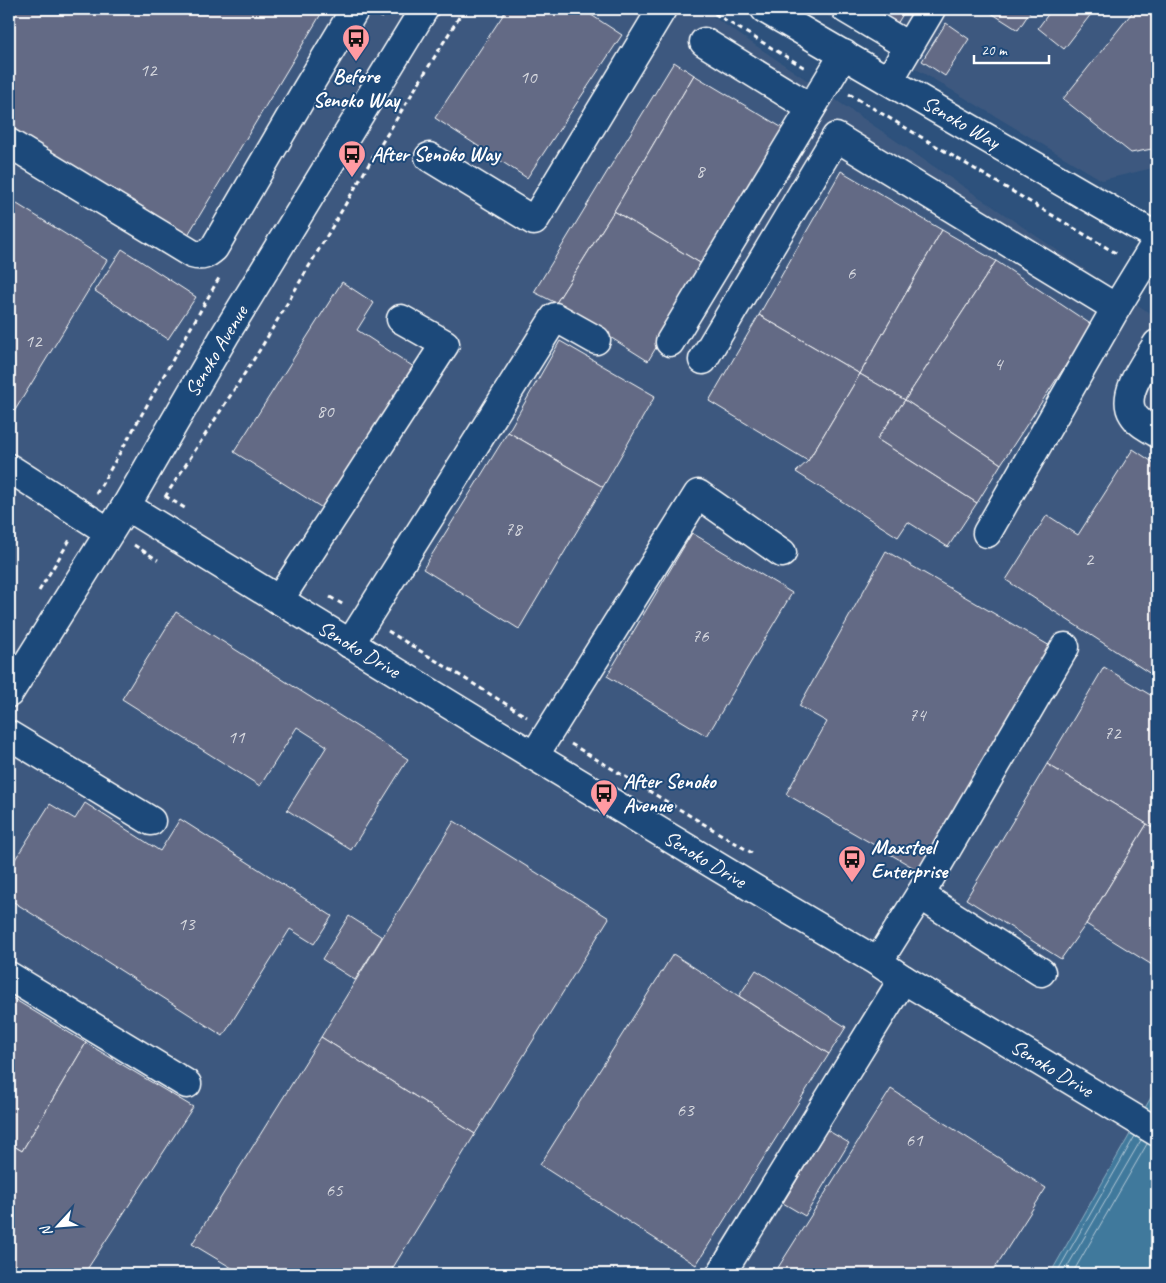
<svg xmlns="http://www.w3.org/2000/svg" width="1166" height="1283" font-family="Caveat,sans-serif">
<rect width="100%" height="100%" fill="#2d517c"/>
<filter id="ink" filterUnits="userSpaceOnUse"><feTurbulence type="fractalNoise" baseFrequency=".02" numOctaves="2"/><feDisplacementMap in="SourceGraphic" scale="10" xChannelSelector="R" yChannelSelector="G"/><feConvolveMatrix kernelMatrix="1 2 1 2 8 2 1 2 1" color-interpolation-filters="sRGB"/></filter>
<g filter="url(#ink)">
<g fill="#3d597f">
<path d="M 9,9 L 702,9 L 1157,318 L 1157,1274 L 9,1274 Z"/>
<path d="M 816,9 L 1157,9 L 1157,167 L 1102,180 Z"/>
</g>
<path fill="#41799c" stroke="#8dafc4" d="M 1157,1087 L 1157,1256 L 1147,1274 L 1050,1274 Z"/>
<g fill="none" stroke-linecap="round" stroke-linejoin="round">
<g stroke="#b3c9d7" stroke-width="1">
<path d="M 1056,1274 L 1135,1136"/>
<path d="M 1063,1274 L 1141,1140"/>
<path d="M 1072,1274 L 1147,1144"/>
</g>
</g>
<g fill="#636b85" stroke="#fff">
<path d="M 9,9 L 324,9 L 186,238 L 9,130 Z"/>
<path d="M 507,9 L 582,9 L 622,35 L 527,178 L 435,118 Z"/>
<path d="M 873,9 L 906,9 L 897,24 Z"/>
<path d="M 985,9 L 1032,9 L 1018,30 Z"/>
<path d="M 1052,9 L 1095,9 L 1064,49 L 1038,28 Z"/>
<path d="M 1135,9 L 1156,9 L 1157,10 L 1157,148 L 1131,153 L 1063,99 Z"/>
<path d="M 946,23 L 969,39 L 945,76 L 922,61 Z"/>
<path d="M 674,62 L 694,75 L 614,211 L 556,303 L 534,292 Z"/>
<path d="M 694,75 L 786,130 L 705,266 L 614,211 Z"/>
<path d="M 841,171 L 942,230 L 860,374 L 759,315 Z"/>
<path d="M 9,199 L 107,260 L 9,420 Z"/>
<path d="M 614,211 L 705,266 L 648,361 L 556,303 Z"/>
<path d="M 942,230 L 996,261 L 905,400 L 860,374 Z"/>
<path d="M 122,249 L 196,297 L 168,339 L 95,291 Z"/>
<path d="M 996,261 L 1092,325 L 1001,464 L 905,400 Z"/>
<path d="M 342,282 L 374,303 L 357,330 L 417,369 L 327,511 L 234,452 Z"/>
<path d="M 759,315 L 860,374 L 808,461 L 709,401 Z"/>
<path d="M 560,341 L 655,396 L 603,487 L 508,432 Z"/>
<path d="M 860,374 L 905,400 L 877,439 L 977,503 L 948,547 L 908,522 L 898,537 L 796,472 L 808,461 Z"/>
<path d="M 905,400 L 1001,464 L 977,503 L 877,439 Z"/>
<path d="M 508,432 L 603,487 L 519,629 L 423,569 Z"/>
<path d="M 1133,449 L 1157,465 L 1157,678 L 1006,580 L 1047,515 L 1078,535 Z"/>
<path d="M 692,533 L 792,593 L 707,736 L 607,676 Z"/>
<path d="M 886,551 L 1057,650 L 928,876 L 786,794 L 827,722 L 799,706 Z"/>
<path d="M 176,612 L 408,759 L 351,850 L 287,810 L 327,746 L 297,727 L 260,786 L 122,699 Z"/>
<path d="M 1104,667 L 1157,699 L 1157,830 L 1047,764 Z"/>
<path d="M 1047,764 L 1147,824 L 1086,924 L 1061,959 L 966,899 Z"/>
<path d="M 85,803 L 160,851 L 180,819 L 332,916 L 314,944 L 290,929 L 223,1036 L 9,899 L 9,869 L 50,804 L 75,819 Z"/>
<path d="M 454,821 L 609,918 L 475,1134 L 321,1037 Z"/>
<path d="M 1147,824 L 1157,830 L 1157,968 L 1086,924 Z"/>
<path d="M 349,916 L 382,937 L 355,980 L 322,959 Z"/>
<path d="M 673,954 L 829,1054 L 696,1265 L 540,1165 Z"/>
<path d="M 756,970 L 846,1027 L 829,1054 L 739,996 Z"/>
<path d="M 9,996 L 86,1043 L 22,1151 L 9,1143 Z"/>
<path d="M 321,1037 L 475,1134 L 389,1274 L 242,1274 L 192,1244 Z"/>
<path d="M 86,1043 L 193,1107 L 84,1274 L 9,1274 L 9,1143 L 22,1151 Z"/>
<path d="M 891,1089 L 1046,1188 L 991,1274 L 774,1274 Z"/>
<path d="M 827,1130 L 849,1143 L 805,1216 L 783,1203 Z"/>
</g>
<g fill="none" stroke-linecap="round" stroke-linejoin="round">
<g stroke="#fff" stroke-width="31">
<g id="minor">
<path d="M 765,9 L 1157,237"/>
<path d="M 846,9 L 908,46"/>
<path d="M 704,42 L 811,108"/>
<path d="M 889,80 L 931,9"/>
<path d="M 9,143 L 192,254 C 202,257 206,255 214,248 L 305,92 L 355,9"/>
<path d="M 429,157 L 534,221 L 662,9"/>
<path d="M 670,342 L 844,54"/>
<path d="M 1157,344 C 1147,361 1120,394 1133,414 C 1138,423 1149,428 1157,433"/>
<path d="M 703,360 L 836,137 L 1116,308"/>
<path d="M 9,468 L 109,532"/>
<path d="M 126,506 L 478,722 L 786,908 L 878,962 L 903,979 L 1157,1132"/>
<path d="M 987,533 L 1116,308 L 1157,241"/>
<path d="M 279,600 L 445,344 L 401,319"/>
<path d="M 350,644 L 555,317 L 596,340"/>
<path d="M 9,693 L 126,506 L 225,335 L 424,9"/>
<path d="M 9,735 L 151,821"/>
<path d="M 534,756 L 698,494 L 782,553"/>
<path d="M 920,895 L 1041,972"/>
<path d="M 878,962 L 920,895 L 1065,647"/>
<path d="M 9,976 L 187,1084"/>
<path d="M 721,1274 L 903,979"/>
</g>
</g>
<g stroke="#fff" stroke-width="3" stroke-dasharray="5 4" stroke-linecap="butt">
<path d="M 707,9 L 805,68"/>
<path d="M 381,18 L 387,9"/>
<path d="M 849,94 L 1119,255"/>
<path d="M 96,494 L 125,444 L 219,278"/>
<path d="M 165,496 L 188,510"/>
<path d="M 165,497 L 261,348 L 372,159 L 464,9"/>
<path d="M 134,545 L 158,560"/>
<path d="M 39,591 L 71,538"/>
<path d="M 330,597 L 344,605"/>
<path d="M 388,631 L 527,717"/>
<path d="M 571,744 L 752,853"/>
</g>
<use href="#minor" stroke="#1f4a7a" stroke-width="28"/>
</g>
</g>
<defs>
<g id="bus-pin" transform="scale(1.4375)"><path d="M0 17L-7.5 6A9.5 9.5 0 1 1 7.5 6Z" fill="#ff9aa2" stroke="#1f4a7a"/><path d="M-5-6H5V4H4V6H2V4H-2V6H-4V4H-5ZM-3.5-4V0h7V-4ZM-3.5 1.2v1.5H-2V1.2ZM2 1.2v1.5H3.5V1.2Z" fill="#111"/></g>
</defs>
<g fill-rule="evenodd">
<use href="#bus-pin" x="356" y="38"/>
<use href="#bus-pin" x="352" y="154"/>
<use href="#bus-pin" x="604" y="793"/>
<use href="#bus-pin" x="852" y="859"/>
</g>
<g text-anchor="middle" stroke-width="4" stroke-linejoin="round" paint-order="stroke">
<g font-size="19" fill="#d8dae0">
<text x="148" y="76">12</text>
<text x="528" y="83">10</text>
<text x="700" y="177">8</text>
<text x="851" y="279">6</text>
<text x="33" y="347">12</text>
<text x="998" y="370">4</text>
<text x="325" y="417">80</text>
<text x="513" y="535">78</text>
<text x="1089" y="565">2</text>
<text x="700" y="642">76</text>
<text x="917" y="721">74</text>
<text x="1112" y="739">72</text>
<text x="236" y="743">11</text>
<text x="186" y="930">13</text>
<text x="685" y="1116">63</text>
<text x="914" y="1146">61</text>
<text x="334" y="1196">65</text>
</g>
<g font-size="21" font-weight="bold" fill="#fff" stroke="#1f4a7a" text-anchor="start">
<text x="356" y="83" text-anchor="middle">Before<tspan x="356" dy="24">Senoko Way</tspan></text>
<text x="371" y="161">After Senoko Way</text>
<text x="623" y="788">After Senoko<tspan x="623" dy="24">Avenue</tspan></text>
<text x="871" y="854">Maxsteel<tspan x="871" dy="24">Enterprise</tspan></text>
</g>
<g font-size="21" fill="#fff" stroke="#1f4a7a">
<text transform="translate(961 122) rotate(30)" y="7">Senoko Way</text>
<text transform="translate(216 351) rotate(-59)" y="7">Senoko Avenue</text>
<text transform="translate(359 649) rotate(31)" y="7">Senoko Drive</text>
<text transform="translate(705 859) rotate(31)" y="7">Senoko Drive</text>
<text transform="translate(1052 1068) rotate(31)" y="7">Senoko Drive</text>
</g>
</g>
<rect width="1166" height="1283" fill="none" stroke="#1f4a7a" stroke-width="30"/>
<rect x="15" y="15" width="1136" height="1253" fill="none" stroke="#fff" stroke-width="2" filter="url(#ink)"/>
<g transform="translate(58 1226) rotate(244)" stroke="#1f4a7a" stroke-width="4" paint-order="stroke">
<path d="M0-4L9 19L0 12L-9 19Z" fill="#ffffff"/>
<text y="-8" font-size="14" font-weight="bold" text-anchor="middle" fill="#ffffff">N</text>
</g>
<path d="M974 55v8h75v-8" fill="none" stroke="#ffffff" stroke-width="2.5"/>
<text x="981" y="55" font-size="15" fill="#ffffff" stroke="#1f4a7a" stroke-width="4" paint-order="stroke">20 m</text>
</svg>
